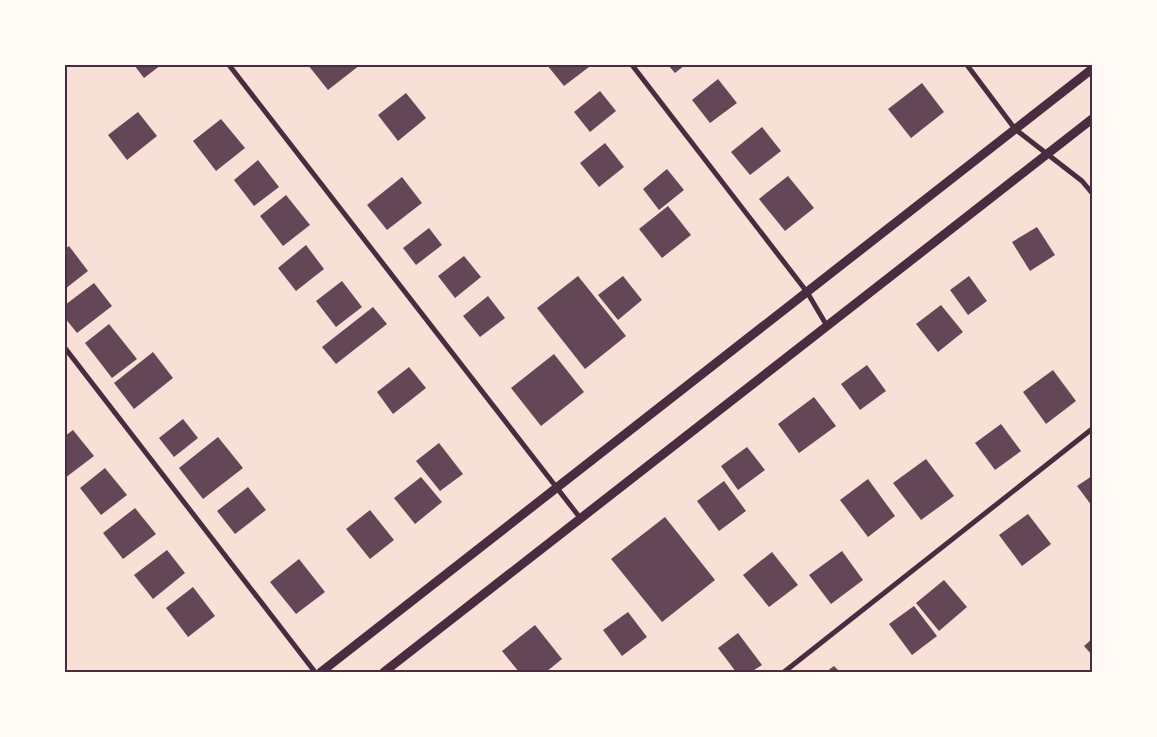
<svg xmlns="http://www.w3.org/2000/svg" width="1157" height="737" font-family="'Times New Roman',serif">
<rect width="100%" height="100%" fill="#f7e1d7"/>
<g fill="#644757">
<path d="M 134,65 L 161,65 L 144,78 Z"/>
<path d="M 308,65 L 360,65 L 328,90 Z"/>
<path d="M 547,65 L 588,65 L 589,67 L 564,86 Z"/>
<path d="M 668,65 L 685,65 L 675,73 Z"/>
<path d="M 718,79 L 737,103 L 710,123 L 692,100 Z"/>
<path d="M 922,83 L 944,112 L 911,138 L 888,109 Z"/>
<path d="M 600,91 L 616,111 L 590,132 L 574,112 Z"/>
<path d="M 406,93 L 426,118 L 398,141 L 378,115 Z"/>
<path d="M 138,112 L 157,136 L 127,160 L 108,135 Z"/>
<path d="M 221,119 L 245,148 L 216,171 L 193,141 Z"/>
<path d="M 762,127 L 781,151 L 750,175 L 731,152 Z"/>
<path d="M 605,143 L 624,167 L 599,187 L 580,163 Z"/>
<path d="M 258,160 L 279,187 L 254,206 L 234,180 Z"/>
<path d="M 667,169 L 684,190 L 659,210 L 643,189 Z"/>
<path d="M 788,176 L 814,208 L 785,231 L 759,199 Z"/>
<path d="M 402,177 L 422,203 L 387,230 L 367,205 Z"/>
<path d="M 286,195 L 310,225 L 283,246 L 260,216 Z"/>
<path d="M 668,206 L 691,235 L 662,258 L 639,229 Z"/>
<path d="M 1037,227 L 1055,255 L 1030,271 L 1012,242 Z"/>
<path d="M 429,228 L 442,245 L 416,265 L 403,248 Z"/>
<path d="M 306,245 L 324,269 L 296,291 L 278,268 Z"/>
<path d="M 69,246 L 88,271 L 65,289 L 65,249 Z"/>
<path d="M 464,256 L 481,277 L 455,298 L 438,276 Z"/>
<path d="M 578,276 L 626,336 L 585,369 L 537,308 Z"/>
<path d="M 623,276 L 642,300 L 618,320 L 598,295 Z"/>
<path d="M 969,276 L 987,301 L 968,315 L 950,290 Z"/>
<path d="M 342,281 L 362,307 L 336,327 L 316,301 Z"/>
<path d="M 94,283 L 112,306 L 77,333 L 65,318 L 65,305 Z"/>
<path d="M 488,296 L 505,318 L 480,337 L 463,316 Z"/>
<path d="M 941,305 L 963,332 L 938,352 L 916,324 Z"/>
<path d="M 373,307 L 387,324 L 336,364 L 322,347 Z"/>
<path d="M 109,324 L 137,359 L 112,378 L 85,343 Z"/>
<path d="M 153,352 L 173,378 L 134,409 L 114,383 Z"/>
<path d="M 554,354 L 584,392 L 541,426 L 511,388 Z"/>
<path d="M 867,365 L 886,391 L 860,410 L 841,384 Z"/>
<path d="M 409,367 L 426,388 L 393,414 L 377,392 Z"/>
<path d="M 1053,370 L 1076,401 L 1046,424 L 1023,392 Z"/>
<path d="M 814,397 L 836,426 L 799,453 L 778,424 Z"/>
<path d="M 183,419 L 198,438 L 174,457 L 159,438 Z"/>
<path d="M 1001,424 L 1021,451 L 995,470 L 975,443 Z"/>
<path d="M 73,430 L 94,456 L 65,478 L 65,436 Z"/>
<path d="M 218,437 L 243,468 L 203,499 L 179,468 Z"/>
<path d="M 439,443 L 463,474 L 440,491 L 416,461 Z"/>
<path d="M 747,447 L 765,470 L 738,490 L 721,466 Z"/>
<path d="M 926,459 L 954,496 L 921,520 L 893,483 Z"/>
<path d="M 105,468 L 127,495 L 101,515 L 80,488 Z"/>
<path d="M 1092,476 L 1092,506 L 1077,486 Z"/>
<path d="M 421,477 L 442,502 L 415,524 L 394,498 Z"/>
<path d="M 868,479 L 895,516 L 868,537 L 840,500 Z"/>
<path d="M 724,481 L 746,511 L 719,531 L 697,501 Z"/>
<path d="M 248,487 L 266,510 L 235,534 L 217,511 Z"/>
<path d="M 135,508 L 156,534 L 123,559 L 103,533 Z"/>
<path d="M 370,510 L 394,540 L 370,559 L 346,529 Z"/>
<path d="M 1028,514 L 1051,544 L 1022,566 L 999,535 Z"/>
<path d="M 665,517 L 715,580 L 662,622 L 611,559 Z"/>
<path d="M 167,550 L 185,573 L 153,599 L 134,575 Z"/>
<path d="M 842,551 L 863,580 L 831,604 L 809,575 Z"/>
<path d="M 772,552 L 798,585 L 769,607 L 743,575 Z"/>
<path d="M 299,559 L 325,592 L 296,614 L 270,582 Z"/>
<path d="M 944,580 L 967,607 L 939,631 L 916,603 Z"/>
<path d="M 193,587 L 215,616 L 188,637 L 166,608 Z"/>
<path d="M 914,606 L 937,636 L 912,655 L 889,624 Z"/>
<path d="M 628,612 L 647,637 L 622,656 L 603,630 Z"/>
<path d="M 535,625 L 562,659 L 546,672 L 519,672 L 502,651 Z"/>
<path d="M 738,633 L 762,665 L 751,672 L 736,672 L 718,648 Z"/>
<path d="M 1092,639 L 1092,655 L 1084,646 Z"/>
<path d="M 834,666 L 840,672 L 826,672 Z"/>
</g>
<g fill="none" stroke-linecap="round" stroke-linejoin="round">
<g stroke="#4a2c40" stroke-width="5">
<path d="M 229,65 L 581,519"/>
<path d="M 632,65 L 807,292 L 827,326"/>
<path d="M 967,65 L 1015,129 L 1082,181 L 1092,193"/>
<path d="M 65,348 L 315,672"/>
<path d="M 784,672 L 1092,429"/>
</g>
<g stroke="#4a2c40" stroke-width="9">
<path d="M 321,672 L 1092,69"/>
<path d="M 384,672 L 1092,119"/>
</g>
</g>
<rect width="1157" height="737" fill="none" stroke="#fffaf5" stroke-width="132"/>
<rect x="66" y="66" width="1025" height="605" fill="none" stroke="#4a2c40" stroke-width="2"/>
</svg>
